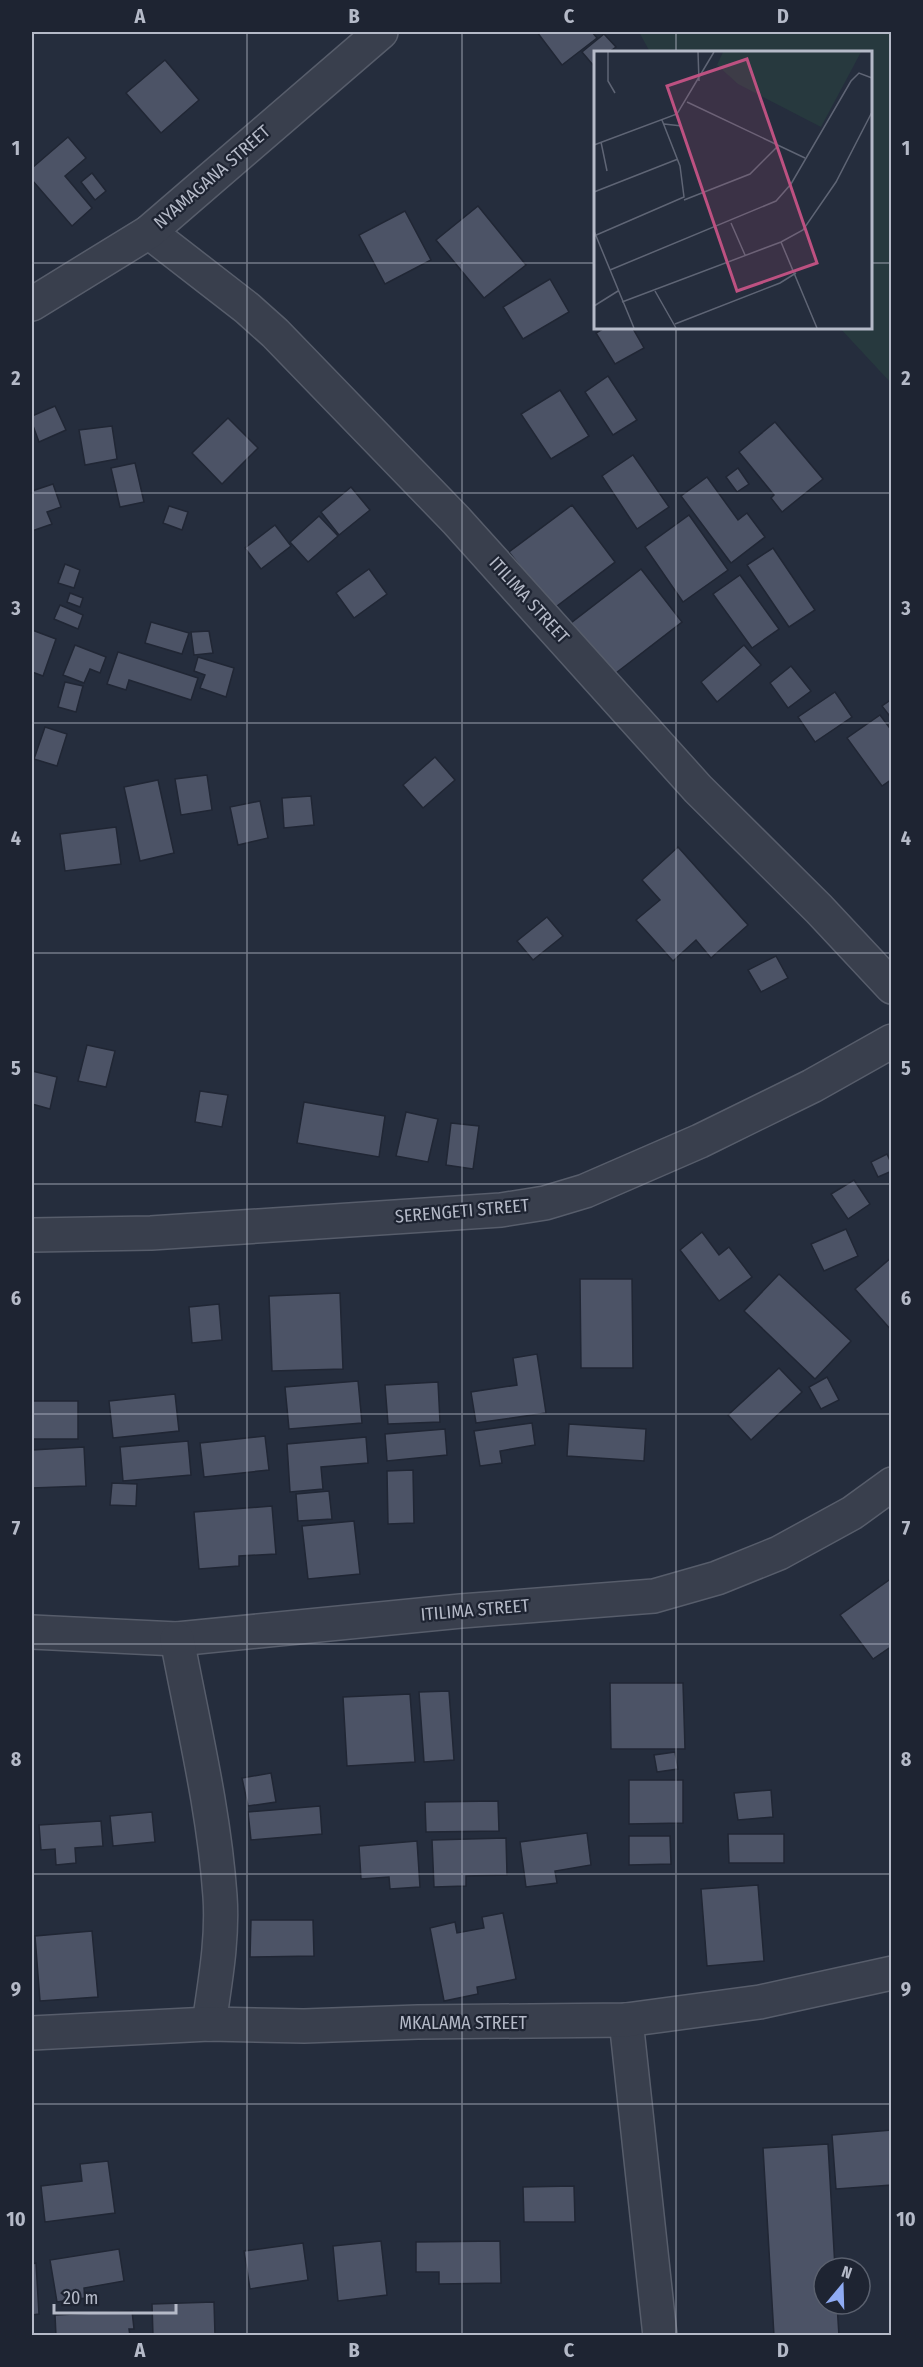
<svg xmlns="http://www.w3.org/2000/svg" width="923" height="2367" font-family="'Fira Sans Condensed',sans-serif">
<rect width="100%" height="100%" fill="#252d3d"/>
<path fill="#27393e" d="M 639,32 L 891,32 L 891,383 L 839,327 L 870,327 L 870,52 L 650,52 Z"/>
<g fill="#4c5366" stroke="#202634" stroke-width="1.5">
<path d="M 537,32 L 592,32 L 597,38 L 562,65 Z"/>
<path d="M 604,34 L 616,47 L 609,52 L 596,52 L 596,63 L 593,65 L 582,52 Z"/>
<path d="M 165,60 L 199,100 L 161,133 L 126,93 Z"/>
<path d="M 68,137 L 86,158 L 65,176 L 92,208 L 72,226 L 32,180 L 32,168 Z"/>
<path d="M 92,173 L 106,191 L 95,200 L 81,182 Z"/>
<path d="M 478,206 L 526,265 L 484,298 L 436,240 Z"/>
<path d="M 405,211 L 431,260 L 385,284 L 359,235 Z"/>
<path d="M 550,279 L 569,312 L 523,339 L 503,307 Z"/>
<path d="M 606,327 L 632,327 L 644,348 L 615,364 L 596,333 Z"/>
<path d="M 608,376 L 637,420 L 613,435 L 585,392 Z"/>
<path d="M 560,390 L 589,436 L 551,459 L 521,414 Z"/>
<path d="M 55,406 L 66,430 L 39,442 L 32,423 L 32,416 Z"/>
<path d="M 228,418 L 258,448 L 222,484 L 192,453 Z"/>
<path d="M 775,422 L 823,479 L 782,512 L 771,498 L 774,495 L 739,452 Z"/>
<path d="M 112,426 L 117,459 L 85,465 L 79,430 Z"/>
<path d="M 633,455 L 669,507 L 637,529 L 602,476 Z"/>
<path d="M 135,463 L 144,502 L 120,507 L 111,468 Z"/>
<path d="M 738,468 L 749,484 L 737,492 L 726,477 Z"/>
<path d="M 707,477 L 738,520 L 747,513 L 765,537 L 731,563 L 681,496 Z"/>
<path d="M 53,484 L 61,507 L 47,512 L 52,524 L 32,531 L 32,491 Z"/>
<path d="M 351,487 L 370,510 L 339,535 L 321,512 Z"/>
<path d="M 572,505 L 615,562 L 553,609 L 509,552 Z"/>
<path d="M 169,506 L 188,512 L 182,530 L 163,523 Z"/>
<path d="M 689,515 L 728,570 L 683,602 L 645,547 Z"/>
<path d="M 319,516 L 338,536 L 308,562 L 290,542 Z"/>
<path d="M 275,525 L 291,546 L 261,569 L 245,548 Z"/>
<path d="M 773,548 L 815,610 L 789,627 L 747,565 Z"/>
<path d="M 65,564 L 80,570 L 74,588 L 58,583 Z"/>
<path d="M 369,569 L 387,594 L 354,618 L 336,593 Z"/>
<path d="M 641,569 L 682,622 L 612,676 L 571,623 Z"/>
<path d="M 740,575 L 779,629 L 752,648 L 713,594 Z"/>
<path d="M 70,593 L 83,598 L 80,607 L 67,602 Z"/>
<path d="M 60,605 L 83,615 L 78,629 L 54,619 Z"/>
<path d="M 151,622 L 189,633 L 182,654 L 145,643 Z"/>
<path d="M 32,630 L 56,639 L 43,676 L 32,672 Z"/>
<path d="M 209,631 L 213,653 L 194,655 L 191,632 Z"/>
<path d="M 75,645 L 106,657 L 100,673 L 90,669 L 84,683 L 63,675 Z"/>
<path d="M 744,645 L 761,665 L 717,702 L 701,682 Z"/>
<path d="M 118,652 L 198,678 L 191,700 L 129,680 L 126,690 L 107,684 Z"/>
<path d="M 198,657 L 234,668 L 226,697 L 200,688 L 205,675 L 194,671 Z"/>
<path d="M 791,666 L 811,691 L 788,708 L 770,683 Z"/>
<path d="M 65,682 L 83,686 L 76,712 L 58,707 Z"/>
<path d="M 835,692 L 852,717 L 815,742 L 798,717 Z"/>
<path d="M 892,699 L 892,719 L 882,706 Z"/>
<path d="M 880,715 L 892,731 L 892,779 L 882,786 L 847,738 Z"/>
<path d="M 45,727 L 67,734 L 57,766 L 34,759 Z"/>
<path d="M 435,757 L 455,780 L 423,808 L 403,785 Z"/>
<path d="M 207,775 L 212,810 L 181,815 L 175,779 Z"/>
<path d="M 158,780 L 174,853 L 140,861 L 124,787 Z"/>
<path d="M 311,796 L 314,825 L 284,828 L 282,798 Z"/>
<path d="M 260,801 L 268,838 L 238,845 L 230,807 Z"/>
<path d="M 116,827 L 121,864 L 65,871 L 60,834 Z"/>
<path d="M 678,847 L 748,925 L 711,958 L 696,940 L 673,961 L 636,920 L 660,900 L 642,880 Z"/>
<path d="M 547,917 L 563,936 L 533,960 L 517,941 Z"/>
<path d="M 776,956 L 788,978 L 761,992 L 748,970 Z"/>
<path d="M 87,1045 L 115,1051 L 106,1087 L 78,1081 Z"/>
<path d="M 32,1071 L 57,1077 L 50,1109 L 32,1104 Z"/>
<path d="M 200,1091 L 228,1095 L 222,1127 L 195,1122 Z"/>
<path d="M 304,1102 L 385,1116 L 379,1157 L 297,1143 Z"/>
<path d="M 406,1112 L 438,1119 L 428,1162 L 396,1156 Z"/>
<path d="M 451,1123 L 479,1126 L 473,1169 L 446,1165 Z"/>
<path d="M 887,1154 L 892,1165 L 892,1171 L 878,1177 L 871,1162 Z"/>
<path d="M 854,1180 L 870,1204 L 848,1219 L 831,1194 Z"/>
<path d="M 846,1229 L 858,1256 L 824,1271 L 811,1244 Z"/>
<path d="M 702,1232 L 719,1255 L 729,1247 L 752,1277 L 719,1301 L 680,1250 Z"/>
<path d="M 892,1257 L 892,1331 L 855,1289 Z"/>
<path d="M 779,1274 L 851,1341 L 815,1379 L 744,1311 Z"/>
<path d="M 580,1279 L 632,1279 L 633,1368 L 581,1368 Z"/>
<path d="M 340,1293 L 343,1369 L 272,1371 L 269,1296 Z"/>
<path d="M 219,1304 L 222,1340 L 192,1343 L 189,1307 Z"/>
<path d="M 537,1354 L 546,1413 L 476,1423 L 471,1392 L 517,1385 L 513,1358 Z"/>
<path d="M 779,1368 L 802,1392 L 751,1440 L 728,1415 Z"/>
<path d="M 827,1377 L 839,1400 L 821,1409 L 809,1387 Z"/>
<path d="M 358,1381 L 362,1423 L 289,1429 L 285,1387 Z"/>
<path d="M 438,1382 L 440,1422 L 388,1424 L 385,1385 Z"/>
<path d="M 175,1394 L 179,1431 L 113,1438 L 109,1401 Z"/>
<rect x="32" y="1401" width="46" height="38"/>
<path d="M 532,1423 L 535,1445 L 500,1451 L 502,1463 L 480,1466 L 474,1431 Z"/>
<path d="M 569,1424 L 646,1429 L 644,1461 L 567,1456 Z"/>
<path d="M 445,1429 L 447,1455 L 387,1461 L 385,1434 Z"/>
<path d="M 265,1436 L 269,1470 L 204,1477 L 200,1443 Z"/>
<path d="M 366,1437 L 368,1463 L 321,1467 L 323,1489 L 290,1492 L 287,1444 Z"/>
<path d="M 188,1441 L 191,1475 L 123,1481 L 120,1447 Z"/>
<path d="M 84,1447 L 86,1486 L 32,1488 L 32,1450 Z"/>
<path d="M 413,1470 L 414,1523 L 388,1524 L 387,1471 Z"/>
<path d="M 112,1483 L 137,1484 L 136,1506 L 110,1505 Z"/>
<path d="M 329,1491 L 332,1519 L 298,1521 L 296,1494 Z"/>
<path d="M 272,1506 L 276,1554 L 239,1556 L 239,1566 L 199,1569 L 194,1512 Z"/>
<path d="M 354,1521 L 360,1574 L 308,1579 L 302,1526 Z"/>
<path d="M 892,1578 L 892,1646 L 873,1659 L 840,1615 Z"/>
<path d="M 610,1683 L 683,1683 L 685,1749 L 611,1749 Z"/>
<path d="M 449,1691 L 454,1760 L 424,1762 L 419,1692 Z"/>
<path d="M 410,1694 L 415,1762 L 347,1766 L 343,1697 Z"/>
<path d="M 675,1752 L 678,1769 L 657,1772 L 654,1755 Z"/>
<path d="M 271,1773 L 276,1802 L 248,1806 L 242,1778 Z"/>
<path d="M 629,1780 L 683,1780 L 683,1823 L 629,1824 Z"/>
<path d="M 771,1790 L 773,1817 L 738,1820 L 734,1793 Z"/>
<path d="M 498,1801 L 499,1831 L 426,1832 L 425,1802 Z"/>
<path d="M 320,1806 L 322,1834 L 251,1840 L 248,1812 Z"/>
<path d="M 152,1812 L 155,1842 L 113,1846 L 110,1816 Z"/>
<path d="M 101,1821 L 103,1846 L 75,1848 L 76,1863 L 56,1865 L 55,1849 L 41,1850 L 39,1825 Z"/>
<path d="M 587,1833 L 591,1865 L 555,1871 L 557,1883 L 526,1887 L 520,1842 Z"/>
<path d="M 728,1834 L 784,1834 L 784,1863 L 729,1863 Z"/>
<path d="M 629,1836 L 670,1836 L 671,1864 L 629,1865 Z"/>
<path d="M 506,1838 L 507,1875 L 466,1876 L 466,1886 L 434,1887 L 432,1840 Z"/>
<path d="M 417,1841 L 420,1887 L 390,1889 L 389,1877 L 361,1879 L 359,1846 Z"/>
<path d="M 758,1885 L 764,1961 L 707,1966 L 701,1889 Z"/>
<path d="M 503,1913 L 516,1979 L 477,1987 L 478,1994 L 444,2001 L 430,1928 L 455,1922 L 457,1933 L 484,1928 L 482,1917 Z"/>
<path d="M 251,1920 L 313,1920 L 314,1956 L 250,1957 Z"/>
<path d="M 92,1931 L 98,1997 L 40,2001 L 35,1936 Z"/>
<path d="M 892,2130 L 892,2185 L 836,2189 L 832,2135 Z"/>
<path d="M 828,2144 L 835,2268 L 824,2268 L 824,2304 L 837,2304 L 839,2336 L 774,2336 L 763,2148 Z"/>
<path d="M 108,2161 L 115,2213 L 45,2222 L 41,2186 L 82,2181 L 80,2164 Z"/>
<path d="M 574,2186 L 575,2222 L 524,2222 L 523,2187 Z"/>
<path d="M 381,2241 L 387,2295 L 338,2301 L 333,2246 Z"/>
<path d="M 500,2241 L 501,2283 L 439,2284 L 439,2272 L 416,2272 L 416,2242 Z"/>
<path d="M 303,2243 L 308,2280 L 250,2289 L 244,2251 Z"/>
<path d="M 119,2249 L 124,2281 L 84,2288 L 85,2298 L 57,2302 L 50,2260 Z"/>
<path d="M 36,2263 L 39,2314 L 32,2315 L 32,2264 Z"/>
<path d="M 214,2302 L 215,2336 L 153,2336 L 152,2304 Z"/>
<path d="M 132,2311 L 134,2329 L 129,2329 L 130,2336 L 56,2336 L 55,2315 Z"/>
</g>
<g fill="none" stroke-linecap="round" stroke-linejoin="round">
<g stroke="#575d6b" stroke-width="36">
<g id="minor">
<path d="M 149,232 L 247,308 L 275,333 L 456,520 L 698,789 L 819,909 L 892,987"/>
<path d="M 32,304 L 149,232 L 381,32"/>
<path d="M 32,1235 L 151,1233 L 501,1210 L 545,1203 L 585,1191 L 700,1141 L 812,1086 L 892,1041"/>
<path d="M 32,1632 L 177,1639 L 461,1611 L 654,1596 L 717,1578 L 779,1553 L 852,1513 L 892,1484"/>
<path d="M 177,1639 C 193,1724 214,1810 220,1896 C 223,1939 215,1982 209,2024"/>
<path d="M 626,2020 L 660,2336"/>
<path d="M 32,2033 L 209,2024 L 304,2026 L 418,2022 L 626,2020 L 760,2002 L 892,1973"/>
</g>
</g>
<use href="#minor" stroke="#393f4d" stroke-width="33"/>
</g>
<path fill="none" stroke="#b5bac8" stroke-width="1.5" stroke-opacity="0.55" d="M 247,32 L 247,2336M 462,32 L 462,2336M 676,32 L 676,52M 32,263 L 596,263M 870,263 L 892,263M 676,327 L 676,2336M 32,493 L 892,493M 32,723 L 892,723M 32,953 L 892,953M 32,1184 L 892,1184M 32,1414 L 892,1414M 32,1644 L 892,1644M 32,1874 L 892,1874M 32,2104 L 892,2104"/>
<g text-anchor="middle" stroke-width="4.5" stroke-linejoin="round" paint-order="stroke">
<g font-size="18" fill="#b5bac8" stroke="#1e2432">
<text transform="translate(212 177) rotate(-41)" y="6">NYAMAGANA STREET</text>
<text transform="translate(529 600) rotate(48)" y="6">ITILIMA STREET</text>
<text transform="translate(462 1211) rotate(-5)" y="6">SERENGETI STREET</text>
<text transform="translate(475 1610) rotate(-5)" y="6">ITILIMA STREET</text>
<text x="463" y="2029">MKALAMA STREET</text>
</g>
</g>
<g transform="translate(594 51)">
<rect width="278" height="278" fill="#252d3d"/>
<path d="M 129,1 L 267,1 L 227,76 L 144,33 L 123,14 Z" fill="#27393e"/>
<path fill="none" stroke="#5f6575" stroke-width="1.5" d="M 14,1 L 14,30 L 21,42M 104,1 L 105,30M 93,51 L 211,107M 70,73 L 88,75M 7,91 L 13,120M 0,94 L 83,63 L 120,1M 0,141 L 84,108M 90,149 L 156,123 L 183,96M 137,172 L 151,204M 0,180 L 40,277M 0,185 L 90,146 L 86,115 L 68,69M 187,191 L 223,277M 16,219 L 182,150 L 197,133 L 257,30 L 265,22 L 278,27M 61,240 L 82,277M 28,251 L 187,191 L 209,179 L 242,131 L 278,61M 0,255 L 24,240M 81,273 L 186,232 L 202,222"/>
<path fill="#bd5181" fill-opacity="0.15" stroke="#bd5181" stroke-width="3" d="M 153,8 L 223,212 L 143,240 L 73,35 Z"/>
<rect width="278" height="278" fill="none" stroke="#b5bac8" stroke-width="3"/>
</g>
<rect width="923" height="2367" fill="none" stroke="#1e2432" stroke-width="66"/>
<g transform="translate(842 2286) rotate(19)"><circle r="28" fill="#1e2432" stroke="#5a606e" stroke-width="1.5"/>
<path d="M0-4.5L10 22L0 15L-10 22Z" fill="#8fabf3"/>
<text y="-9" font-size="16" font-weight="bold" text-anchor="middle" fill="#b5bac8">N</text>
</g>
<path d="M54 2304v9h122v-9" fill="none" stroke="#b5bac8" stroke-width="3"/>
<text x="63" y="2304" font-size="18" fill="#b5bac8" stroke="#1e2432" stroke-width="4.5" paint-order="stroke">20 m</text>
<rect x="33" y="33" width="857" height="2301" fill="none" stroke="#b5bac8" stroke-width="2"/>
<g font-size="20" text-anchor="middle" font-weight="bold" fill="#b5bac8">
<text x="140" y="23">A</text>
<text x="354" y="23">B</text>
<text x="569" y="23">C</text>
<text x="783" y="23">D</text>
<text x="16" y="155">1</text>
<text x="906" y="155">1</text>
<text x="16" y="385">2</text>
<text x="906" y="385">2</text>
<text x="16" y="615">3</text>
<text x="906" y="615">3</text>
<text x="16" y="845">4</text>
<text x="906" y="845">4</text>
<text x="16" y="1075">5</text>
<text x="906" y="1075">5</text>
<text x="16" y="1305">6</text>
<text x="906" y="1305">6</text>
<text x="16" y="1535">7</text>
<text x="906" y="1535">7</text>
<text x="16" y="1766">8</text>
<text x="906" y="1766">8</text>
<text x="16" y="1996">9</text>
<text x="906" y="1996">9</text>
<text x="16" y="2226">10</text>
<text x="906" y="2226">10</text>
<text x="140" y="2357">A</text>
<text x="354" y="2357">B</text>
<text x="569" y="2357">C</text>
<text x="783" y="2357">D</text>
</g>
</svg>
